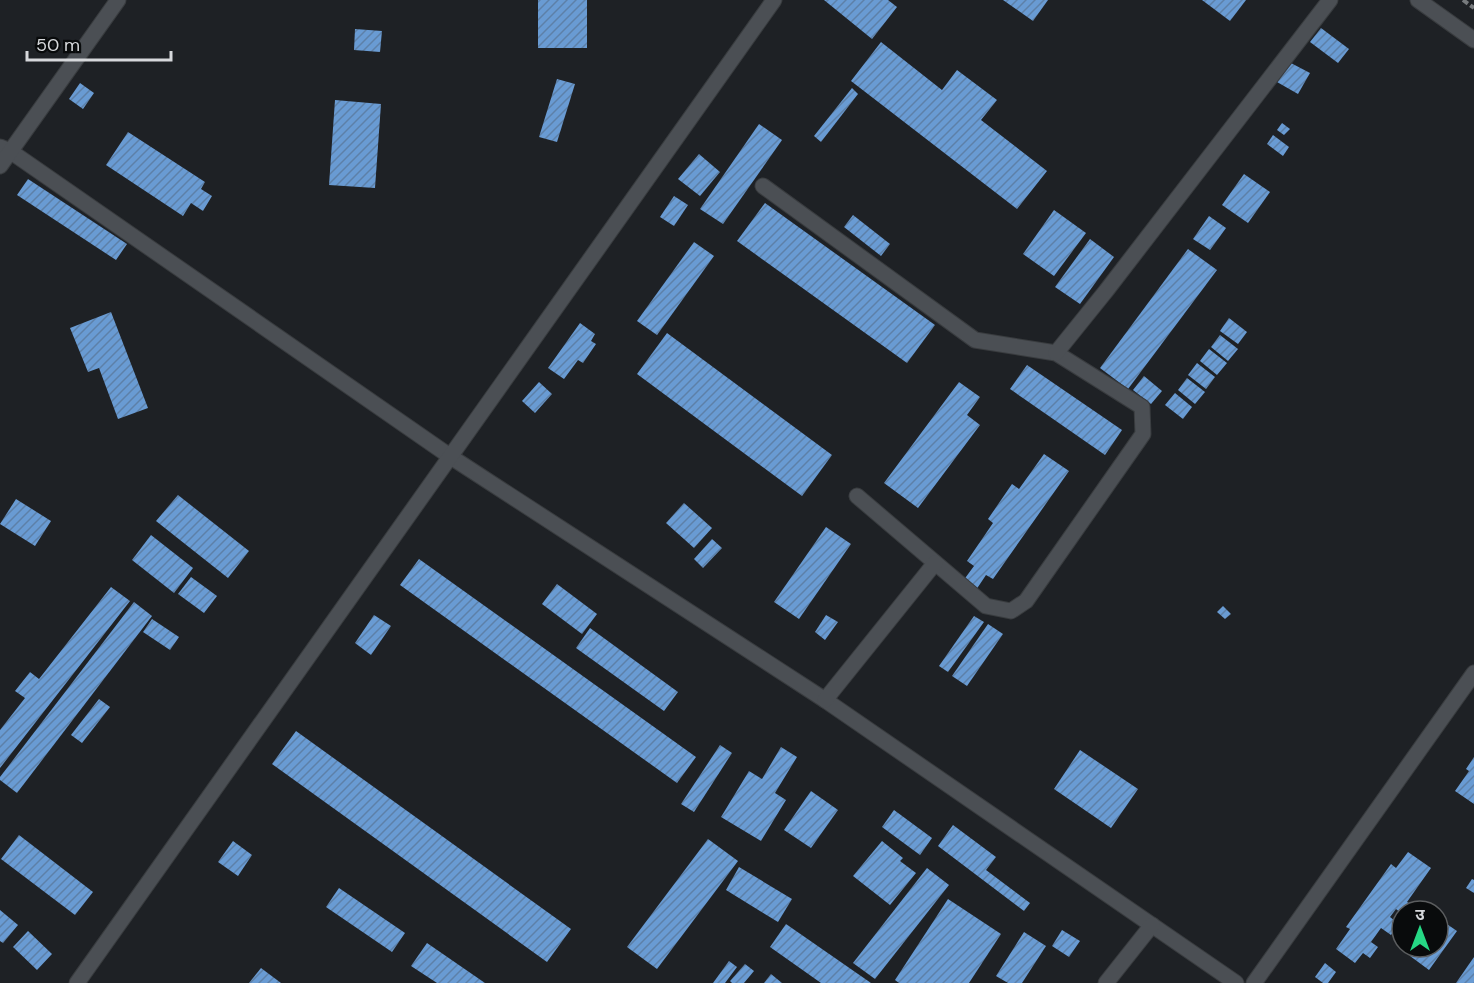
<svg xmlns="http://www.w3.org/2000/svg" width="1474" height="983" font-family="'DM Sans','Noto Sans Devanagari',sans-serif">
<defs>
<pattern id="building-hatch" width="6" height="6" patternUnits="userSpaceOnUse" patternTransform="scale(1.5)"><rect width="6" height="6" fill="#699bd3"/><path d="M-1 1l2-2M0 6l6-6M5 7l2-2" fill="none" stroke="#5d80a8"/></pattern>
</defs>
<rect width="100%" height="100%" fill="#1e2125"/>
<g fill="url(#building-hatch)">
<rect x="538" y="0" width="49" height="48"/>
<path d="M 824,0 L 888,0 L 897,7 L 872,39 Z"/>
<path d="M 1003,0 L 1048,0 L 1033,21 Z"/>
<path d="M 1202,0 L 1246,0 L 1230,21 Z"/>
<path d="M 1321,28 L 1349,49 L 1338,63 L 1310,42 Z"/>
<path d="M 355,29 L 382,31 L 380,52 L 354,50 Z"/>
<path d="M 881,42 L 942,90 L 957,70 L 997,100 L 981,120 L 1047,171 L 1017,209 L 851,81 Z"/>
<path d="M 1289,62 L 1310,73 L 1298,94 L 1277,82 Z"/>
<path d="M 557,79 L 575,84 L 557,142 L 539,137 Z"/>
<path d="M 80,83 L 94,93 L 83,109 L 69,99 Z"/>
<path d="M 852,88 L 858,94 L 821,142 L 814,136 Z"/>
<path d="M 335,100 L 381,104 L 375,188 L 329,185 Z"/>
<path d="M 1282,123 L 1290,129 L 1284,135 L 1277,130 Z"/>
<path d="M 759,124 L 782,140 L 723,224 L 700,209 Z"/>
<path d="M 128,132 L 205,182 L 201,189 L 212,196 L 203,211 L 191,203 L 183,216 L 106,165 Z"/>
<path d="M 1273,135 L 1289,147 L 1283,156 L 1267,144 Z"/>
<path d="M 699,154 L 720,172 L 700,196 L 678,179 Z"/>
<path d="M 1244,174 L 1270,192 L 1248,223 L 1222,205 Z"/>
<path d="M 28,179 L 127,244 L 116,260 L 17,195 Z"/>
<path d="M 674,196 L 688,205 L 674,226 L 660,217 Z"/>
<path d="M 765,203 L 935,325 L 907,363 L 737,241 Z"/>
<path d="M 1054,210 L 1086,233 L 1054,276 L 1023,254 Z"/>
<path d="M 853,215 L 890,244 L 881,256 L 844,227 Z"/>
<path d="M 1209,216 L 1226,228 L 1210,250 L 1193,239 Z"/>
<path d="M 1090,239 L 1114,257 L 1080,304 L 1055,287 Z"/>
<path d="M 694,242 L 714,256 L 657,335 L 637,321 Z"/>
<path d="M 1188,249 L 1217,270 L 1128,389 L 1100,368 Z"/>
<path d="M 111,312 L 148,408 L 118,419 L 99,368 L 88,372 L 70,328 Z"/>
<path d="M 1229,318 L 1247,332 L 1238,344 L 1220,331 Z"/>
<path d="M 580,323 L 595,334 L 591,341 L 596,344 L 583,363 L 578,360 L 564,379 L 548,368 Z"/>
<path d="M 667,333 L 832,455 L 802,496 L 637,374 Z"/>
<path d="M 1220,335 L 1238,349 L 1228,361 L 1211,347 Z"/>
<path d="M 1209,349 L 1227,363 L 1217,375 L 1200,361 Z"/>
<path d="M 1197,363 L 1215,377 L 1206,389 L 1188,375 Z"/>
<path d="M 1027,365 L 1122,430 L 1105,455 L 1010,389 Z"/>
<path d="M 1144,376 L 1162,391 L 1151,404 L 1133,390 Z"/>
<path d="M 1187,378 L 1205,392 L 1195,404 L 1178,390 Z"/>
<path d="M 539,382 L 552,394 L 535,413 L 522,401 Z"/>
<path d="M 959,382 L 980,397 L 967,415 L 980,425 L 918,508 L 884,483 Z"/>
<path d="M 1175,393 L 1192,407 L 1183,419 L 1165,405 Z"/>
<path d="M 1044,454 L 1069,471 L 993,579 L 986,575 L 976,590 L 963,581 L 974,566 L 967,561 L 993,523 L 988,519 L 1012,484 L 1019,489 Z"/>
<path d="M 178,495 L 249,551 L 228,578 L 156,521 Z"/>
<path d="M 16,499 L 51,521 L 35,546 L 0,524 Z"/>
<path d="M 684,503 L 712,528 L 694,548 L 666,523 Z"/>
<path d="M 826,527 L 851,544 L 799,619 L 774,602 Z"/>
<path d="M 151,535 L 193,568 L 174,593 L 132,560 Z"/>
<path d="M 712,539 L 722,548 L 703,568 L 694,559 Z"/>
<path d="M 419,559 L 696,757 L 677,783 L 400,585 Z"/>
<path d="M 191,577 L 217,596 L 204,613 L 178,594 Z"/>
<path d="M 557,584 L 597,614 L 582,634 L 542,604 Z"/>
<path d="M 111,587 L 130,601 L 0,768 L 0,730 L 25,698 L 15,691 L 30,672 L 39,679 Z"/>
<path d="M 134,602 L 152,616 L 17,793 L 0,780 L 0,777 Z"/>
<path d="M 1223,606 L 1231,614 L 1225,619 L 1217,612 Z"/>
<path d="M 374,615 L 391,626 L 371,655 L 355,643 Z"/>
<path d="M 826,615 L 838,622 L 825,640 L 815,632 Z"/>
<path d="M 974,616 L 984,622 L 948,672 L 939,666 Z"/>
<path d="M 152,619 L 179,637 L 170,650 L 143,632 Z"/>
<path d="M 988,624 L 1003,634 L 967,686 L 952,676 Z"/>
<path d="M 590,628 L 678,692 L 664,711 L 576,648 Z"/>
<path d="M 99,699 L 110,707 L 82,743 L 71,735 Z"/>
<path d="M 296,731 L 571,929 L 547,962 L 272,764 Z"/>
<path d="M 720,745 L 732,753 L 694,812 L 681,804 Z"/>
<path d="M 781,747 L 797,757 L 775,793 L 786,800 L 761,841 L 721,817 L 749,771 L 762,779 Z"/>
<path d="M 1080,750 L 1138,789 L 1111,828 L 1054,789 Z"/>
<path d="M 1474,757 L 1474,804 L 1455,791 L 1469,771 L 1466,769 Z"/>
<path d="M 811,791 L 838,810 L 811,848 L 784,830 Z"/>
<path d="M 894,810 L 932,838 L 920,855 L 882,827 Z"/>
<path d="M 953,825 L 996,857 L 986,870 L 1030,903 L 1024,911 L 938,846 Z"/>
<path d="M 19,835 L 93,892 L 75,915 L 1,859 Z"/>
<path d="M 708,839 L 738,861 L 657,969 L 627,947 Z"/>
<path d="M 233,841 L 252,855 L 238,876 L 218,862 Z"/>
<path d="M 882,841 L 903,858 L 900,861 L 916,873 L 890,905 L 853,876 Z"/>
<path d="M 1408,852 L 1431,868 L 1407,902 L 1414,906 L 1411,911 L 1402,911 L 1402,914 L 1396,909 L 1390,917 L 1399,924 L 1391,935 L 1381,928 L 1371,942 L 1378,947 L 1370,958 L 1363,953 L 1355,963 L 1336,949 L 1350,929 L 1346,927 L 1391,864 L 1396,868 Z"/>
<path d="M 739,867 L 792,899 L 778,922 L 726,890 Z"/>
<path d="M 927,868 L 949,885 L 875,979 L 853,963 Z"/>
<path d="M 1472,879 L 1474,880 L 1474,893 L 1466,888 Z"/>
<path d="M 339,888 L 405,933 L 392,952 L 326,907 Z"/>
<path d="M 948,899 L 1001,934 L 969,983 L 899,983 L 895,980 Z"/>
<path d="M 0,910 L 18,925 L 3,943 L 0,941 Z"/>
<path d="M 1438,918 L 1457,931 L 1429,970 L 1410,956 L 1417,947 L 1438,947 Z"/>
<path d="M 786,924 L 871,983 L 821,983 L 770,947 Z"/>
<path d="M 1062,930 L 1080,941 L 1069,957 L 1052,946 Z"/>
<path d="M 28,931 L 52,954 L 37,970 L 13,947 Z"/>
<path d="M 1024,932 L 1046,946 L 1022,983 L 1008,983 L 996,976 Z"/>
<path d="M 427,943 L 485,983 L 437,983 L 411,966 Z"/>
<path d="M 1474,957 L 1474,983 L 1456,983 Z"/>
<path d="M 729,961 L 737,967 L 725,983 L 713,983 Z"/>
<path d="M 1325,963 L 1336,972 L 1328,983 L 1323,983 L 1315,977 Z"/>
<path d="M 745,964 L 754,971 L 744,983 L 732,983 L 730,981 Z"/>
<path d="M 261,968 L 281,983 L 249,983 Z"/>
<path d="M 771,974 L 782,983 L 764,983 Z"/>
</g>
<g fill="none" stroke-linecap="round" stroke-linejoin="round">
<g stroke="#393c3f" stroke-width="17">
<g id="minor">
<path d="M 1418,0 L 1474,40"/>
<path d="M 0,147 L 10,151 L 451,457 L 825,700 L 1236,983"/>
<path d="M 0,166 L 118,0"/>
<path d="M 763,186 L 975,340 L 1056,353 L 1142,407 L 1143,434 L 1026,601 L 1011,611 L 986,606 L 857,496"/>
<path d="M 1056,353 L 1106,291 L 1330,0"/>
<path d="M 825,700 L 935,563"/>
<path d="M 77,983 L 774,0"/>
<path d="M 1106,983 L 1152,925"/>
<path d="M 1254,983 L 1474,673"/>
</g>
</g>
<path stroke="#777a7d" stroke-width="4" stroke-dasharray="6 3" stroke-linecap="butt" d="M 1463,0 L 1474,8"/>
<use href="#minor" stroke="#4b4f54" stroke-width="15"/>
</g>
<g transform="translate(1420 929)"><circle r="28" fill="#090b0c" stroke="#5b5d5f" stroke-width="1.5"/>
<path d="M0-4.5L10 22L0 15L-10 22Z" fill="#26d885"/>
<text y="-9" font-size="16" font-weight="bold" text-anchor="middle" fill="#d6d8db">उ</text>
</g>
<path d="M27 51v9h144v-9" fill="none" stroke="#d6d8db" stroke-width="3"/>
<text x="36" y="51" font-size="18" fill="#d6d8db" stroke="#090b0c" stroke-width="4.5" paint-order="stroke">50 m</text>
</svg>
